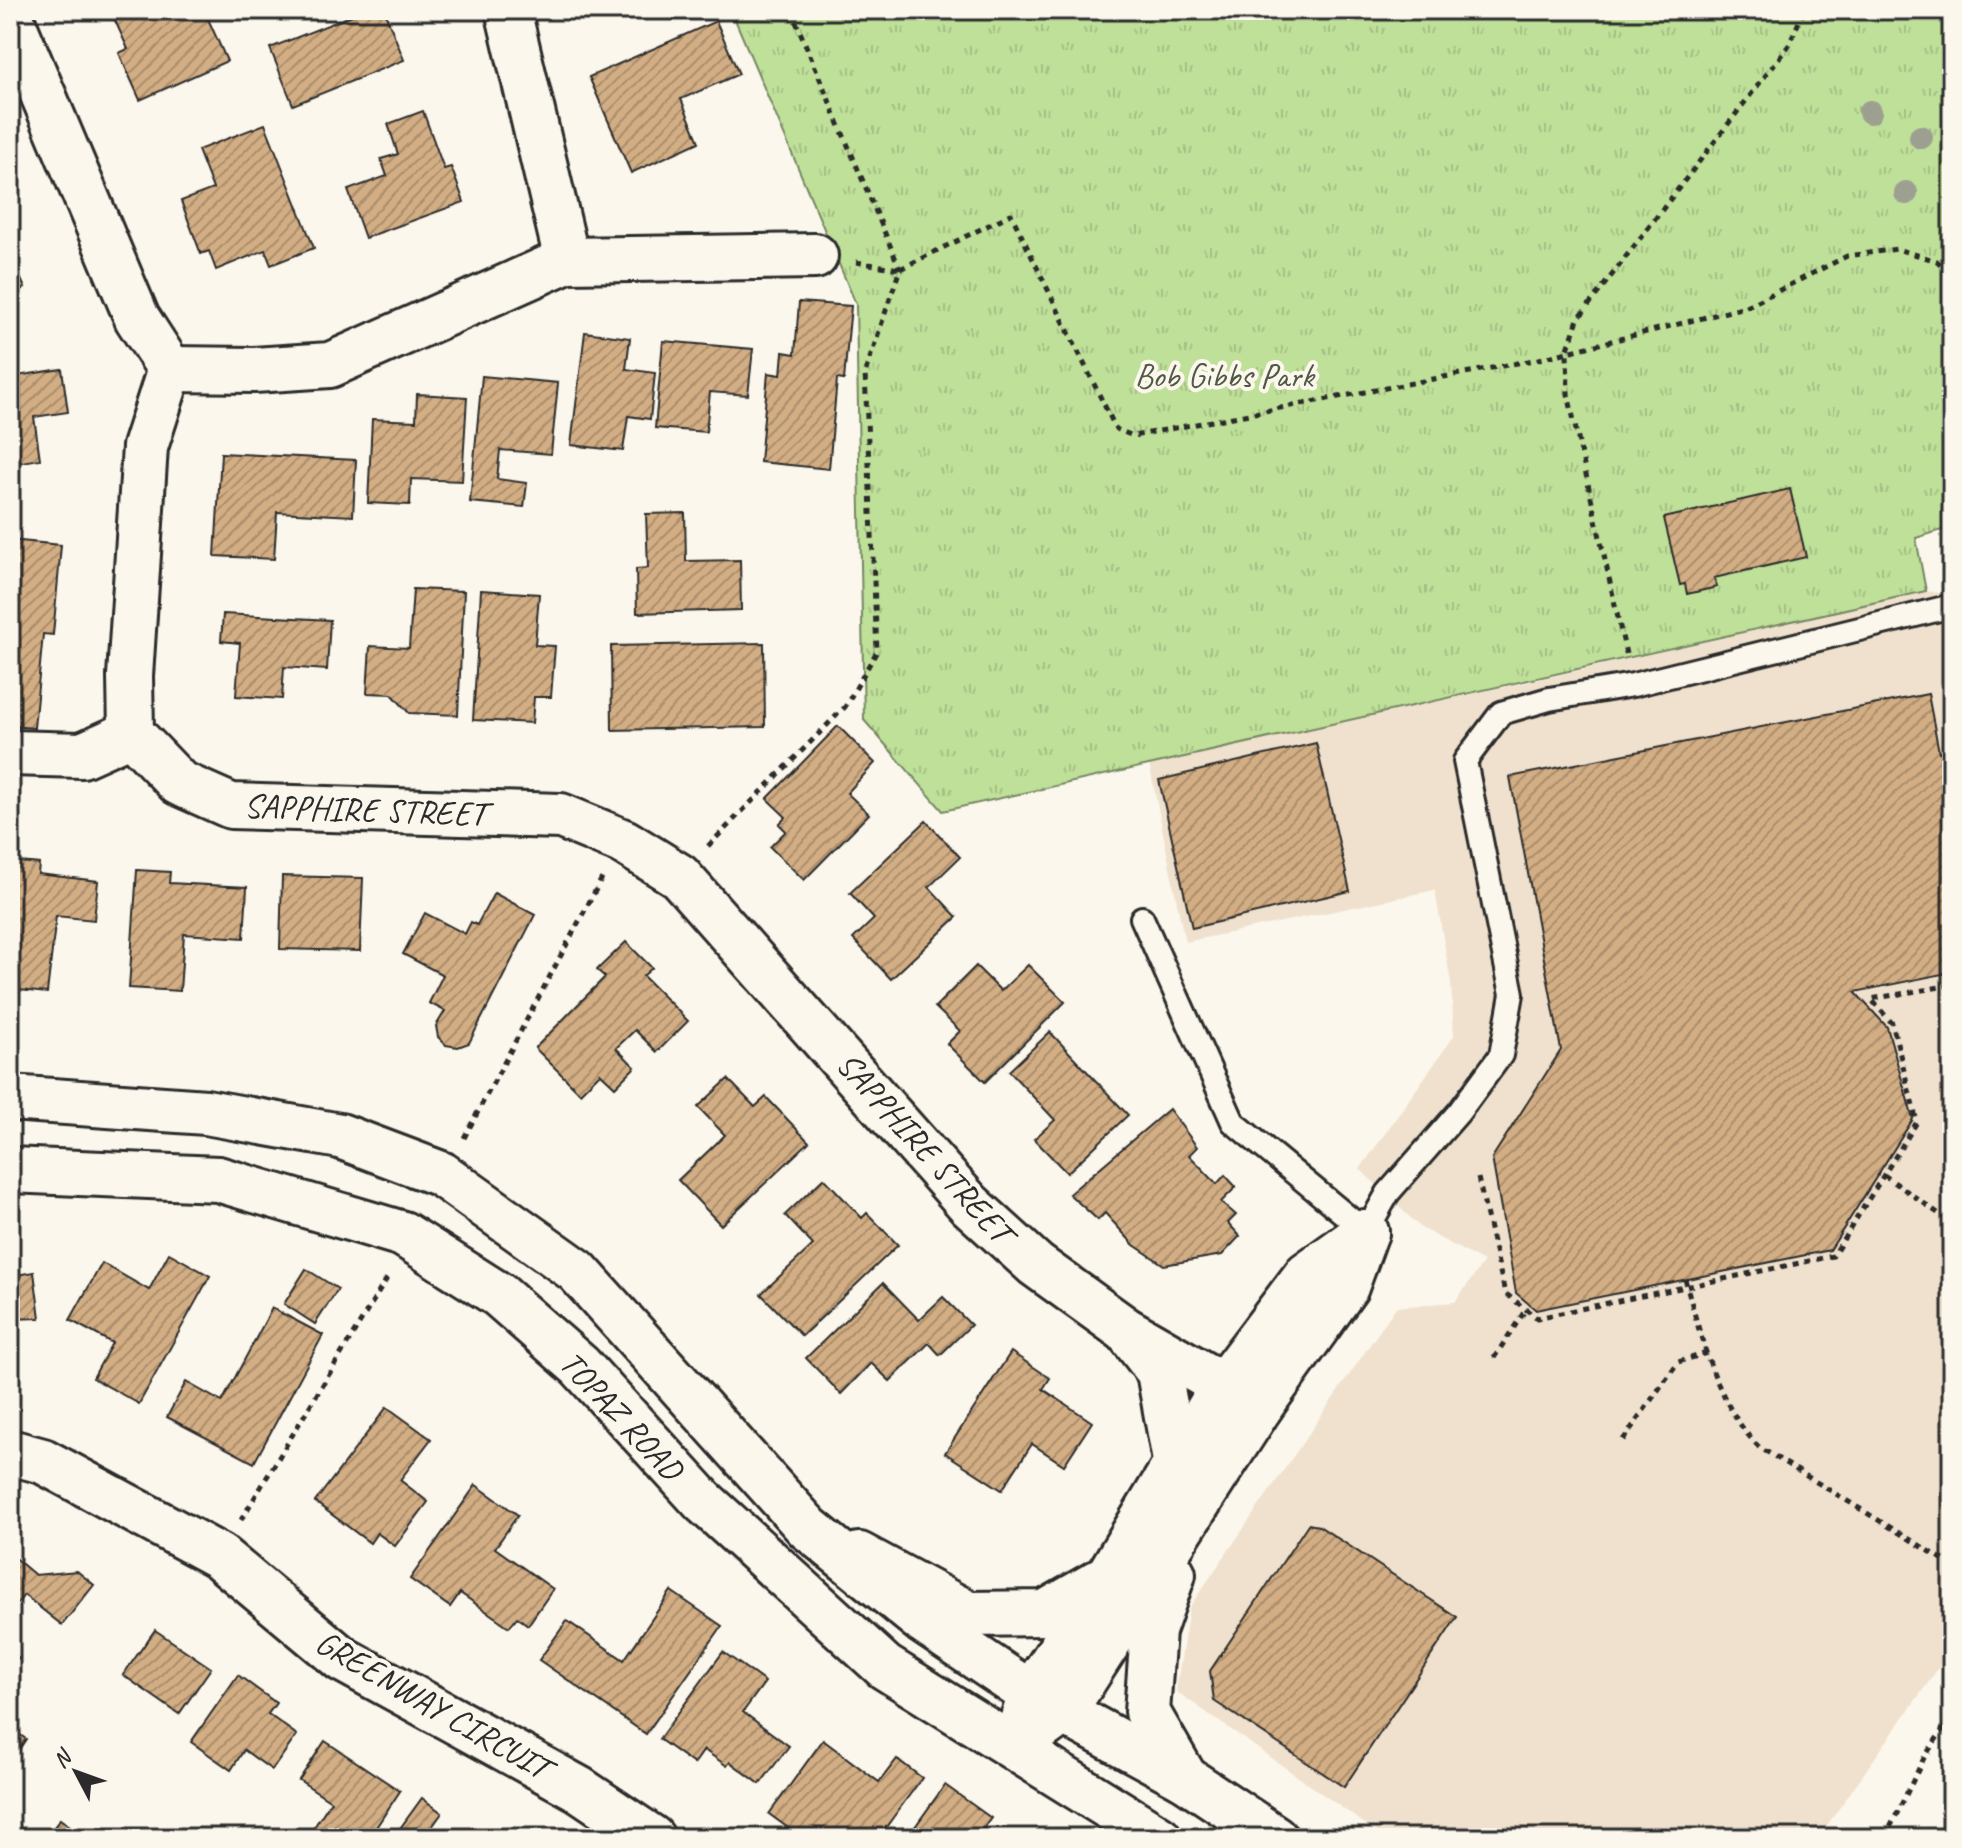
<svg xmlns="http://www.w3.org/2000/svg" width="1962" height="1848" font-family="Caveat,sans-serif">
<defs>
<pattern id="park-tufts" width="24" height="20" patternUnits="userSpaceOnUse" patternTransform="scale(2)"><rect width="24" height="20" fill="#bfe099"/><path d="M3 7l-1-3M5 7V3M7 7l1-3M15 17l-1-3M17 17v-4M19 17l1-3" fill="none" stroke="#a4c084"/></pattern>
<pattern id="building-hatch" width="6" height="6" patternUnits="userSpaceOnUse" patternTransform="scale(2)"><rect width="6" height="6" fill="#d3ae84"/><path d="M-1 1l2-2M0 6l6-6M5 7l2-2" fill="none" stroke="#ab8e6c"/></pattern>
</defs>
<rect width="100%" height="100%" fill="#fbf7ec"/>
<filter id="ink" filterUnits="userSpaceOnUse"><feTurbulence type="fractalNoise" baseFrequency=".0125" numOctaves="2"/><feDisplacementMap in="SourceGraphic" scale="16" xChannelSelector="R" yChannelSelector="G"/><feConvolveMatrix kernelMatrix="1 2 1 2 8 2 1 2 1" color-interpolation-filters="sRGB"/></filter>
<g filter="url(#ink)">
<path fill="#efe1cd" d="M 1926,591 L 1952,595 L 1952,1649 L 1818,1838 L 1385,1838 L 1176,1691 L 1189,1608 L 1396,1307 L 1455,1302 L 1484,1262 L 1421,1228 L 1360,1169 L 1454,1036 L 1451,983 L 1435,890 L 1185,942 L 1149,763 L 1528,682 Z"/>
<path fill="url(#park-tufts)" stroke="#758662" stroke-width="2" d="M 731,10 L 1952,10 L 1952,527 L 1916,538 L 1926,591 L 943,811 L 864,720 L 856,304 Z"/>
<g fill="url(#building-hatch)" stroke="#2b2b2b" stroke-width="2">
<path d="M 126,10 L 204,10 L 227,61 L 140,100 L 119,53 L 128,49 L 113,16 Z"/>
<path d="M 352,10 L 384,10 L 404,60 L 293,105 L 270,48 L 353,15 Z"/>
<path d="M 716,21 L 739,74 L 681,99 L 699,142 L 631,173 L 589,77 Z"/>
<path d="M 423,111 L 444,169 L 451,167 L 464,202 L 365,238 L 348,190 L 387,176 L 381,159 L 398,154 L 388,124 Z"/>
<path d="M 265,124 L 314,248 L 271,265 L 265,250 L 216,270 L 209,251 L 201,254 L 181,201 L 213,189 L 198,150 Z"/>
<path d="M 10,255 L 25,288 L 10,295 Z"/>
<path d="M 799,302 L 851,306 L 844,380 L 837,379 L 829,469 L 760,462 L 768,373 L 781,375 L 783,352 L 795,354 Z"/>
<path d="M 585,332 L 630,338 L 626,369 L 655,373 L 650,419 L 628,416 L 623,451 L 571,445 Z"/>
<path d="M 663,341 L 753,349 L 748,395 L 710,392 L 706,432 L 655,428 Z"/>
<path d="M 62,369 L 68,412 L 34,417 L 40,459 L 10,464 L 10,377 Z"/>
<path d="M 482,376 L 558,383 L 551,454 L 500,450 L 497,479 L 527,483 L 524,507 L 470,502 Z"/>
<path d="M 417,394 L 467,397 L 462,481 L 411,479 L 410,505 L 368,503 L 372,419 L 416,421 Z"/>
<path d="M 221,453 L 356,460 L 353,516 L 277,512 L 274,559 L 215,556 Z"/>
<path d="M 1790,489 L 1806,557 L 1714,578 L 1717,587 L 1687,594 L 1685,584 L 1680,585 L 1664,518 Z"/>
<path d="M 685,513 L 686,561 L 740,560 L 741,610 L 637,613 L 636,569 L 648,568 L 646,514 Z"/>
<path d="M 10,540 L 61,545 L 53,635 L 43,634 L 34,728 L 10,726 Z"/>
<path d="M 413,589 L 464,591 L 458,715 L 409,713 L 392,694 L 367,693 L 370,646 L 409,648 Z"/>
<path d="M 481,590 L 539,594 L 535,645 L 555,646 L 551,697 L 534,697 L 532,723 L 473,720 Z"/>
<path d="M 223,614 L 330,620 L 327,670 L 284,667 L 282,699 L 236,696 L 240,643 L 221,641 Z"/>
<path d="M 764,643 L 765,727 L 612,730 L 611,646 Z"/>
<path d="M 1928,694 L 1939,752 L 1952,750 L 1952,972 L 1855,992 L 1887,1027 L 1913,1119 L 1830,1250 L 1536,1310 L 1516,1293 L 1492,1158 L 1561,1050 L 1510,777 Z"/>
<path d="M 838,726 L 875,763 L 847,793 L 869,814 L 804,880 L 770,847 L 786,831 L 779,824 L 786,817 L 767,799 Z"/>
<path d="M 1316,743 L 1350,891 L 1192,928 L 1159,780 Z"/>
<path d="M 926,821 L 960,857 L 929,887 L 957,917 L 891,979 L 853,939 L 874,919 L 850,893 Z"/>
<path d="M 10,861 L 39,864 L 38,874 L 98,881 L 94,920 L 56,916 L 47,993 L 10,989 Z"/>
<path d="M 137,870 L 170,872 L 169,883 L 247,887 L 244,938 L 184,934 L 180,991 L 129,988 Z"/>
<path d="M 282,876 L 363,878 L 360,951 L 280,949 Z"/>
<path d="M 494,893 L 535,915 L 469,1043 L 458,1047 L 446,1045 L 438,1037 L 436,1026 L 445,1011 L 429,1003 L 443,975 L 403,954 L 425,913 L 465,934 L 471,922 L 477,925 Z"/>
<path d="M 626,942 L 652,968 L 643,976 L 688,1021 L 657,1052 L 635,1030 L 616,1048 L 635,1067 L 615,1087 L 600,1073 L 580,1093 L 535,1048 L 605,977 L 597,970 Z"/>
<path d="M 1028,965 L 1065,1002 L 985,1082 L 947,1044 L 960,1031 L 935,1007 L 976,966 L 1001,991 Z"/>
<path d="M 1050,1032 L 1128,1115 L 1067,1173 L 1034,1139 L 1055,1120 L 1009,1071 Z"/>
<path d="M 728,1079 L 755,1107 L 766,1097 L 809,1142 L 721,1225 L 678,1180 L 725,1135 L 698,1107 Z"/>
<path d="M 1169,1109 L 1197,1147 L 1189,1155 L 1217,1184 L 1225,1175 L 1236,1187 L 1221,1202 L 1236,1215 L 1228,1223 L 1240,1236 L 1222,1255 L 1164,1265 L 1134,1245 L 1105,1213 L 1098,1220 L 1069,1194 Z"/>
<path d="M 824,1178 L 862,1218 L 867,1213 L 898,1245 L 802,1336 L 761,1294 L 813,1245 L 785,1215 Z"/>
<path d="M 169,1253 L 210,1276 L 139,1404 L 93,1378 L 112,1343 L 70,1320 L 102,1263 L 149,1290 Z"/>
<path d="M 306,1269 L 338,1289 L 315,1324 L 284,1304 Z"/>
<path d="M 34,1272 L 40,1318 L 10,1319 L 10,1276 Z"/>
<path d="M 883,1283 L 919,1320 L 943,1297 L 971,1325 L 940,1355 L 929,1343 L 890,1381 L 871,1363 L 841,1394 L 806,1358 Z"/>
<path d="M 272,1308 L 323,1335 L 254,1463 L 167,1417 L 186,1382 L 222,1402 Z"/>
<path d="M 1011,1352 L 1050,1378 L 1043,1389 L 1092,1422 L 1064,1465 L 1032,1444 L 1002,1490 L 945,1453 Z"/>
<path d="M 387,1407 L 431,1439 L 400,1480 L 428,1502 L 395,1546 L 377,1533 L 370,1543 L 315,1502 Z"/>
<path d="M 476,1485 L 518,1515 L 495,1548 L 553,1589 L 528,1625 L 517,1617 L 509,1627 L 460,1593 L 450,1607 L 410,1579 Z"/>
<path d="M 1308,1524 L 1319,1526 L 1457,1617 L 1344,1787 L 1214,1701 L 1210,1671 Z"/>
<path d="M 10,1554 L 35,1575 L 77,1571 L 94,1585 L 62,1625 L 24,1595 L 12,1610 Z"/>
<path d="M 671,1591 L 722,1626 L 646,1734 L 539,1660 L 567,1621 L 624,1660 Z"/>
<path d="M 155,1630 L 211,1668 L 179,1714 L 123,1675 Z"/>
<path d="M 10,1652 L 19,1658 L 10,1671 Z"/>
<path d="M 723,1652 L 765,1682 L 743,1712 L 789,1746 L 760,1784 L 730,1762 L 727,1766 L 704,1750 L 694,1764 L 659,1739 Z"/>
<path d="M 238,1675 L 276,1703 L 268,1714 L 297,1735 L 272,1770 L 244,1750 L 231,1770 L 191,1742 Z"/>
<path d="M 10,1728 L 26,1739 L 10,1763 Z"/>
<path d="M 823,1740 L 879,1782 L 897,1759 L 922,1778 L 878,1838 L 824,1838 L 815,1832 L 811,1838 L 802,1838 L 769,1814 Z"/>
<path d="M 325,1741 L 400,1791 L 369,1838 L 314,1838 L 309,1835 L 331,1801 L 299,1780 Z"/>
<path d="M 945,1785 L 991,1818 L 977,1838 L 907,1838 Z"/>
<path d="M 422,1798 L 442,1813 L 427,1834 L 433,1838 L 393,1838 Z"/>
<path d="M 60,1819 L 87,1838 L 46,1838 Z"/>
<path d="M 16,1829 L 29,1838 L 10,1838 Z"/>
</g>
<g fill="none" stroke-linecap="round" stroke-linejoin="round">
<g stroke="#2b2b2b" stroke-width="28">
<path id="lane" d="M 1142,918 L 1233,1122 L 1366,1232 L 1388,1193 L 1459,1112 L 1501,1055 L 1512,994 L 1465,761 L 1501,713 L 1549,699 L 1633,685 L 1952,606"/>
</g>
<g stroke="#2b2b2b" stroke-width="50">
<g id="street">
<path d="M 508,10 L 567,260"/>
<path d="M 10,16 L 137,318 L 170,369"/>
<path d="M 170,369 L 145,447 L 130,676 L 131,733 L 179,783 L 231,806 L 561,816 L 624,842 L 679,876 L 969,1204 L 1036,1265 L 1126,1330 L 1260,1407"/>
<path d="M 170,369 L 254,370 L 330,365 L 567,260 L 815,256"/>
<path d="M 10,753 L 82,755 L 131,733"/>
<path d="M 1131,1336 L 1159,1372 L 1176,1466"/>
<path d="M 10,1452 L 43,1461 L 219,1556 L 342,1659 L 579,1789 L 652,1838"/>
<path d="M 859,1555 L 969,1614 L 1045,1613 L 1099,1582"/>
<path d="M 1173,1574 L 1153,1631 L 1147,1712 L 1185,1778"/>
<path d="M 1033,1734 L 1064,1711 L 1260,1407 L 1346,1287 L 1366,1232"/>
<path d="M 1014,1747 L 1031,1694 L 1107,1578 L 1224,1384 L 1307,1274 L 1366,1232"/>
</g>
</g>
<g stroke="#2b2b2b" stroke-width="50">
<g id="secondary">
<path d="M 10,1098 L 206,1112 L 340,1136 L 441,1174 L 577,1271 L 808,1528 L 924,1622 L 1031,1694 L 1185,1778 L 1275,1838"/>
<path d="M 10,1170 L 218,1179 L 403,1234 L 499,1295 L 580,1366 L 703,1501 L 885,1667 L 1159,1838"/>
</g>
</g>
<g stroke="#2b2b2b" stroke-width="5" stroke-dasharray="6 6" stroke-linecap="butt">
<path d="M 791,10 L 900,269"/>
<path d="M 856,262 L 900,269"/>
<path d="M 1626,654 L 1568,394 L 1567,352 L 1578,319 L 1789,45 L 1804,10"/>
<path d="M 708,846 L 845,707 L 877,651 L 865,373 L 900,269 L 1011,214 L 1116,429 L 1133,436 L 1544,358 L 1746,307 L 1847,256 L 1897,249 L 1937,261 L 1952,275"/>
<path d="M 464,1138 L 602,878"/>
<path d="M 1884,1175 L 1952,1223"/>
<path d="M 1478,1178 L 1505,1293 L 1537,1318 L 1833,1256 L 1917,1122 L 1892,1023 L 1871,999 L 1952,985"/>
<path d="M 1685,1279 C 1701,1337 1716,1404 1759,1447 L 1952,1565"/>
<path d="M 1494,1358 L 1526,1309"/>
<path d="M 1623,1440 L 1678,1362 L 1707,1353"/>
<path d="M 241,1520 L 389,1275"/>
<path d="M 1885,1838 L 1924,1758 L 1952,1715"/>
</g>
<use href="#lane" stroke="#fbf7ec" stroke-width="22"/>
<use href="#street" stroke="#fbf7ec" stroke-width="44"/>
<use href="#secondary" stroke="#fbf7ec" stroke-width="44"/>
</g>
<g fill="#9da091">
<circle cx="1870" cy="112" r="12"/>
<circle cx="1921" cy="137" r="12"/>
<circle cx="1906" cy="193" r="12"/>
</g>
</g>
<g text-anchor="middle" stroke-width="8" stroke-linejoin="round" paint-order="stroke">
<g font-size="34" fill="#505846" stroke="#fbf7ec">
<text x="1224" y="387">Bob Gibbs Park</text>
</g>
<g font-size="34" fill="#2b2b2b" stroke="#fbf7ec">
<text transform="translate(365 809) rotate(2)" y="12">SAPPHIRE STREET</text>
<text transform="translate(925 1147) rotate(48)" y="12">SAPPHIRE STREET</text>
<text transform="translate(622 1415) rotate(47)" y="12">TOPAZ ROAD</text>
<text transform="translate(433 1704) rotate(30)" y="12">GREENWAY CIRCUIT</text>
</g>
</g>
<rect width="1962" height="1848" fill="none" stroke="#fbf7ec" stroke-width="40"/>
<rect x="20" y="20" width="1922" height="1808" fill="none" stroke="#2b2b2b" stroke-width="3" filter="url(#ink)"/>
<g transform="translate(76 1772) rotate(311)" stroke="#fbf7ec" stroke-width="6" paint-order="stroke">
<path d="M0-6L14 30L0 20L-14 30Z" fill="#2b2b2b"/>
<text y="-12" font-size="22" font-weight="bold" text-anchor="middle" fill="#2b2b2b">N</text>
</g>
</svg>
